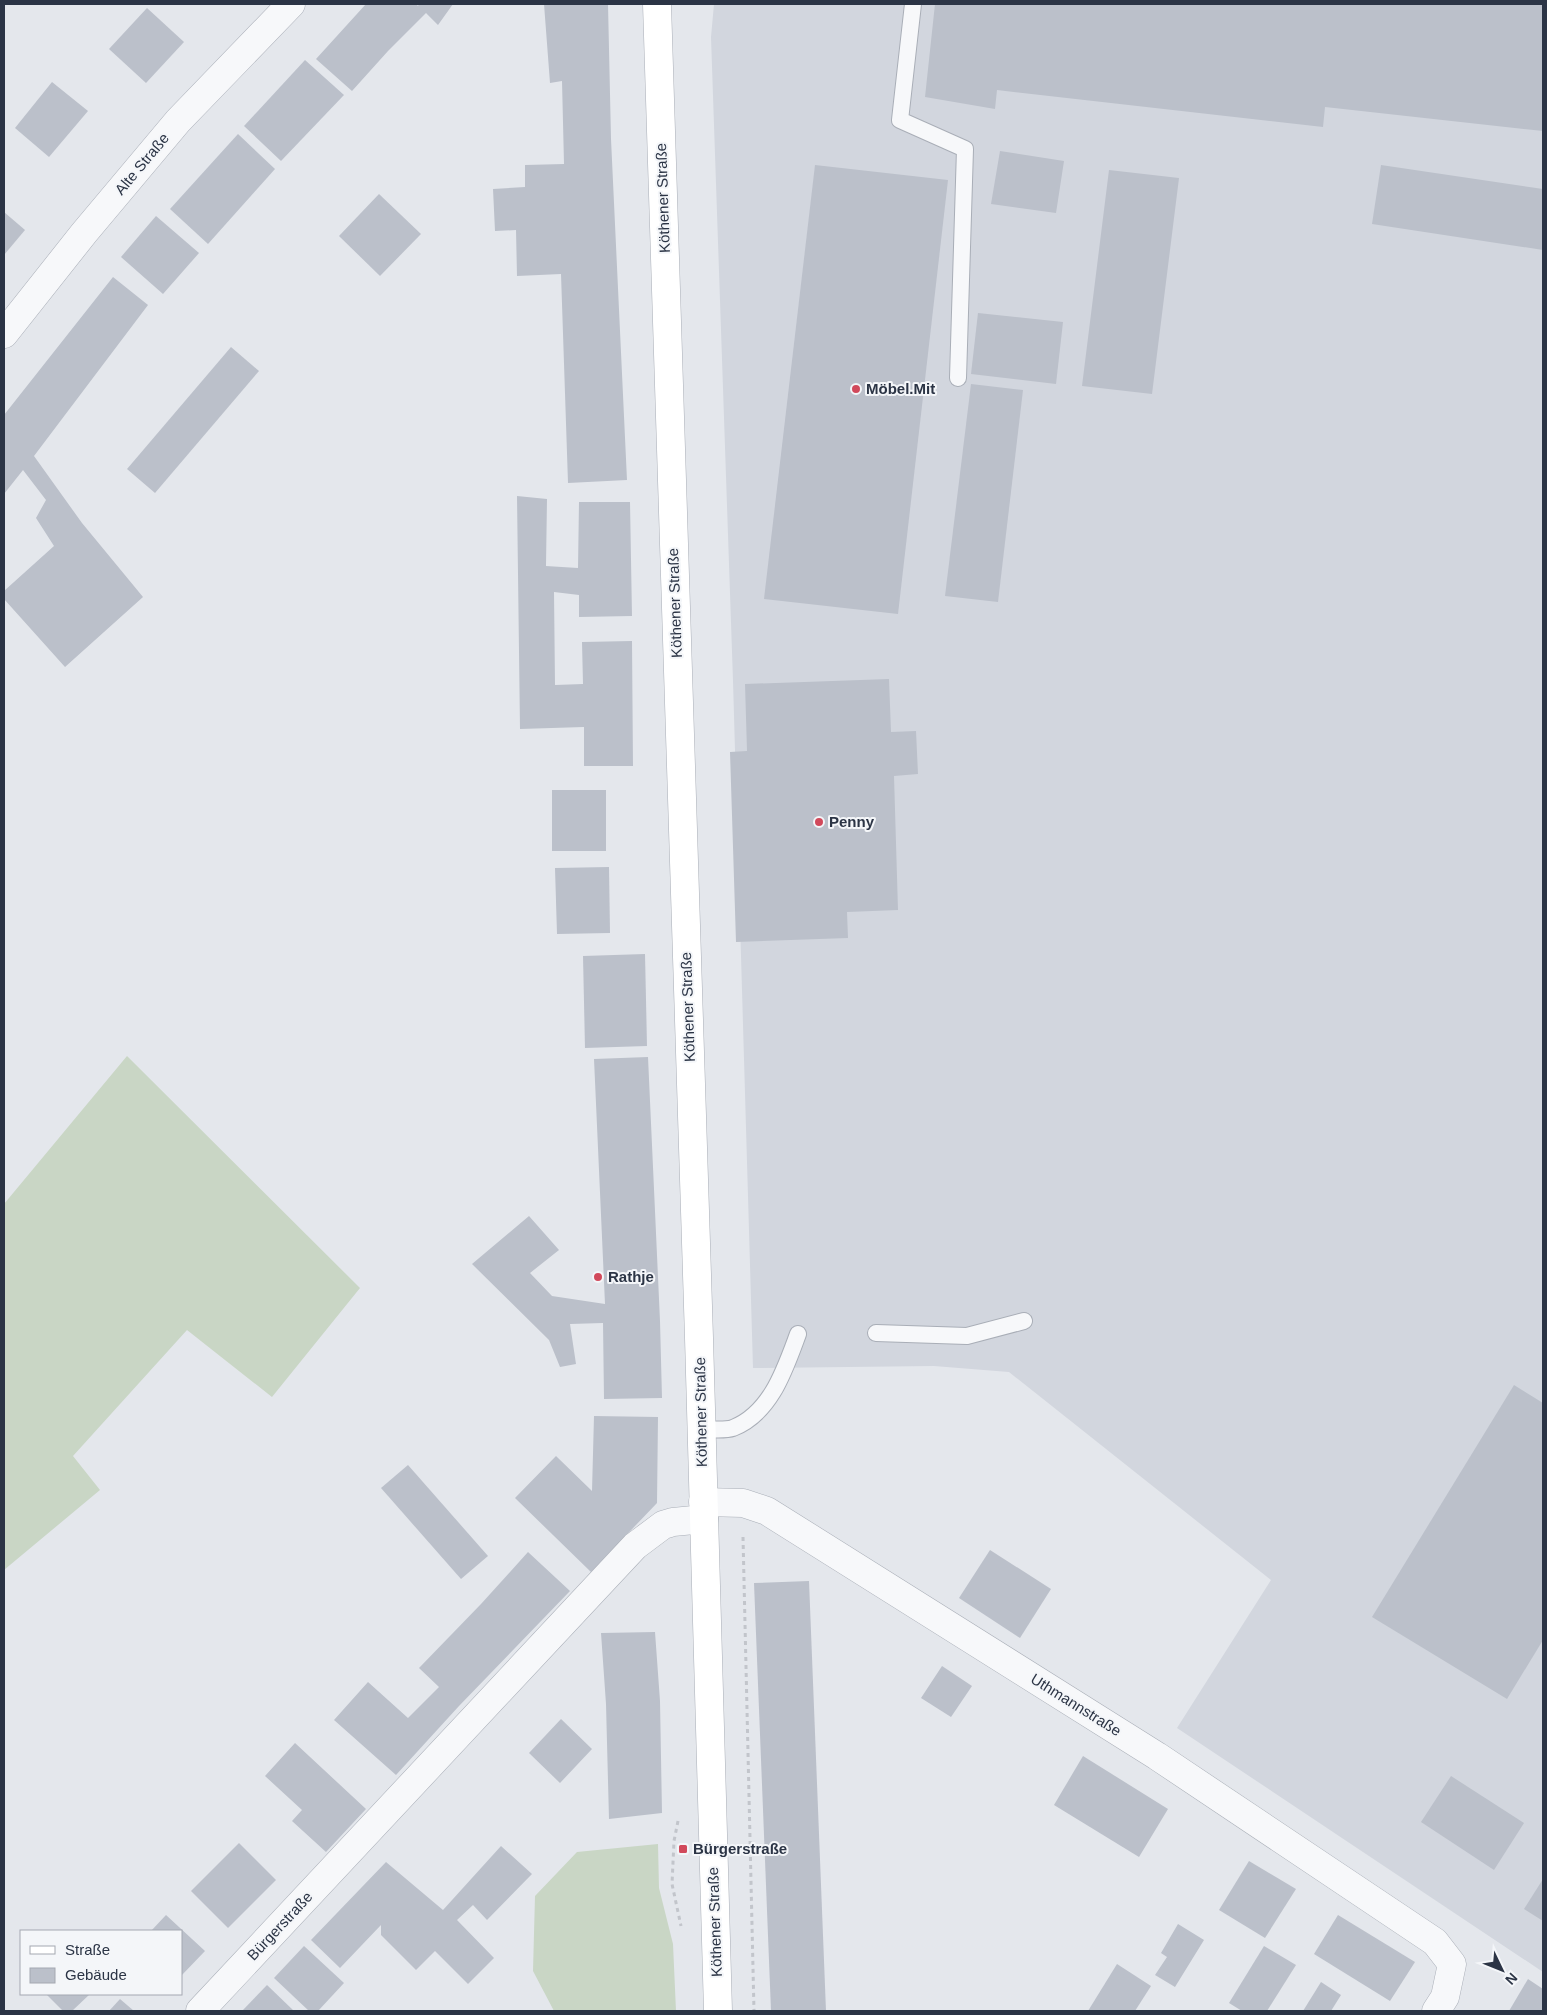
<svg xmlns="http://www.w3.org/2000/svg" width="1547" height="2015" font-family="Helvetica,sans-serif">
<rect width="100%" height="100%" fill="#e4e7ec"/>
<path fill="#d2d6de" d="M 714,4 L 1543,4 L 1543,1972 L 1177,1728 L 1271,1580 L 1009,1372 L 934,1366 L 753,1368 L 733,681 L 711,37 Z"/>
<g fill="#c9d6c5">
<path d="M 127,1056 L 360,1288 L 272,1397 L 187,1330 L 73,1456 L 100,1490 L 4,1570 L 4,1204 Z"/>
<path d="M 658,1844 L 659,1888 L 673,1944 L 676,2011 L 554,2011 L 533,1971 L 535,1896 L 577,1852 Z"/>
</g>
<g fill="#bbc0ca">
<path d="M 366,4 L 416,4 L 418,6 L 419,4 L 453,4 L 438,25 L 426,13 L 388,51 L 352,91 L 316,59 Z"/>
<path d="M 544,4 L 608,4 L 611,139 L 627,480 L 568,483 L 561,274 L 517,276 L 516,230 L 495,231 L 493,189 L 525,187 L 525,165 L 564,164 L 562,81 L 550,83 Z"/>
<path d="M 935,4 L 1543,4 L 1543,131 L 1325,107 L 1323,127 L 997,90 L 995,109 L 925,97 Z"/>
<path d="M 147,8 L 184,42 L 146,83 L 109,49 Z"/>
<path d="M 305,60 L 344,95 L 281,161 L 244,126 Z"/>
<path d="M 52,82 L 88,111 L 49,157 L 15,128 Z"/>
<path d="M 238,134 L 275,169 L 208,244 L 170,209 Z"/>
<path d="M 1000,151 L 1064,161 L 1056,213 L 991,204 Z"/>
<path d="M 815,165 L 948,180 L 898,614 L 764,599 Z"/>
<path d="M 1381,165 L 1543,189 L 1543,250 L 1372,224 Z"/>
<path d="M 1109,170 L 1179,178 L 1152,394 L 1082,386 Z"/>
<path d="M 379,194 L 421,234 L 380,276 L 339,236 Z"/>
<path d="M 4,212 L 25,230 L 4,255 Z"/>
<path d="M 156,216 L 199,253 L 163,294 L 121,257 Z"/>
<path d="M 113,277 L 148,305 L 34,456 L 82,523 L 143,597 L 65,667 L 4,599 L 4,591 L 54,546 L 36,518 L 46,500 L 23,470 L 4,494 L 4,415 Z"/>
<path d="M 978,313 L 1063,322 L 1056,384 L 971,374 Z"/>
<path d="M 231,347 L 259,371 L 155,493 L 127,469 Z"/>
<path d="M 971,384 L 1023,390 L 998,602 L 945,596 Z"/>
<path d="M 517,496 L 547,499 L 546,566 L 578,568 L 579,502 L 630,502 L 632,616 L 579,617 L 579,595 L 554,592 L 555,685 L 583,684 L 582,642 L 632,641 L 633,766 L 584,766 L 584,727 L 520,729 Z"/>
<path d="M 889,679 L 891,732 L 916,731 L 918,774 L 894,776 L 898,910 L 847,912 L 848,938 L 736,942 L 730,752 L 747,751 L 745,684 Z"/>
<rect x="552" y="790" width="54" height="61"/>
<path d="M 609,867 L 610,933 L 557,934 L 555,868 Z"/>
<path d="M 645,954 L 647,1046 L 585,1048 L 583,956 Z"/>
<path d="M 648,1057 L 660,1321 L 662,1398 L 604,1399 L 603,1323 L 570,1324 L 576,1364 L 560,1367 L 549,1340 L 472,1264 L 529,1216 L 559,1250 L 530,1273 L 552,1296 L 605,1304 L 594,1059 Z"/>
<path d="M 1514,1385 L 1543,1403 L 1543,1640 L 1507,1699 L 1372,1617 Z"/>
<path d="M 594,1416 L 658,1417 L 657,1503 L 591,1572 L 515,1498 L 556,1456 L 592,1491 Z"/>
<path d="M 408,1465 L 488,1556 L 461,1579 L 381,1488 Z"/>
<path d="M 990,1550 L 1051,1589 L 1020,1638 L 959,1598 Z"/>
<path d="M 528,1552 L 570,1591 L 459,1706 L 396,1775 L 334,1720 L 368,1682 L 408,1718 L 439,1687 L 419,1668 L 481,1604 Z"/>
<path d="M 809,1581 L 826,2011 L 771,2011 L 754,1583 Z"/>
<path d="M 655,1632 L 660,1701 L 662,1813 L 609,1819 L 606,1704 L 601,1633 Z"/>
<path d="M 942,1666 L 972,1686 L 951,1717 L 921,1698 Z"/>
<path d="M 561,1719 L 592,1749 L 560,1783 L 529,1753 Z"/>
<path d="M 295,1743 L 366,1809 L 326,1852 L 292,1821 L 302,1810 L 265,1776 Z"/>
<path d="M 1083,1756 L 1168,1809 L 1139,1857 L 1054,1805 Z"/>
<path d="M 1451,1776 L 1524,1823 L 1494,1870 L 1421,1822 Z"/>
<path d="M 239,1843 L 276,1880 L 228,1928 L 191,1891 Z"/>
<path d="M 501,1846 L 532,1874 L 487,1920 L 473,1905 L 457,1920 L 494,1958 L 468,1984 L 435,1951 L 416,1970 L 381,1935 L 381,1925 L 340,1968 L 311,1940 L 386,1862 L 443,1910 Z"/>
<path d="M 1249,1861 L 1296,1889 L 1265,1938 L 1219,1910 Z"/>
<path d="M 1543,1879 L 1543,1921 L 1524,1909 Z"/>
<path d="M 166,1915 L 205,1951 L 181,1976 L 181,1931 L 151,1931 Z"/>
<path d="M 1338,1915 L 1415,1962 L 1390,2001 L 1314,1954 Z"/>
<path d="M 1178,1924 L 1204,1940 L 1175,1987 L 1155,1975 L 1167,1957 L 1161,1953 Z"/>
<path d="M 304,1946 L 344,1983 L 318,2011 L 309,2011 L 274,1978 Z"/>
<path d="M 1264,1946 L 1296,1965 L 1267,2011 L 1242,2011 L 1229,2003 Z"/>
<path d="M 1117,1964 L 1151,1986 L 1135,2011 L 1088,2011 Z"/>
<path d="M 1528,1979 L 1543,1989 L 1543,2011 L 1509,2011 Z"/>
<path d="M 1321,1982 L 1341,1995 L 1331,2011 L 1303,2011 Z"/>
<path d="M 267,1985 L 294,2011 L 242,2011 Z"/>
<path d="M 46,1994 L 90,1994 L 72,2011 L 63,2011 Z"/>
<path d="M 120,1999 L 134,2011 L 109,2011 Z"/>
</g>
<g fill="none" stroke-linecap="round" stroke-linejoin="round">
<g stroke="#a9aeb7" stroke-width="18">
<g id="lane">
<path d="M 913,4 L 900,120 L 965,149 L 958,378"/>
<path d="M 876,1333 L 967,1336 L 1024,1321"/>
<path d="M 701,1429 C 710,1429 724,1431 733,1428 C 771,1413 785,1369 798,1334"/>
</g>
</g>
<g stroke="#a9aeb7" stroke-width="29">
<g id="street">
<path d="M 4,334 L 84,233 L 178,121 L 291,4"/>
<path d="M 703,1502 L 743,1503 L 767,1511 L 1157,1756 L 1435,1942 L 1452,1964 L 1445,1997 L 1436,2011"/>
<path d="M 200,2011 L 635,1546 L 663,1525 L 673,1522 L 704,1519"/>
</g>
</g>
<g stroke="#a9aeb7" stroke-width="29">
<path id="secondary" d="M 657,4 L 699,1338 L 718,2011"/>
</g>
<g stroke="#c2c5cb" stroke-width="3" stroke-dasharray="4 4" stroke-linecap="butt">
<path d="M 743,1537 L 754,2011"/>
<path d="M 678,1821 L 674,1841 L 672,1884 L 681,1926"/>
</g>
<use href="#lane" stroke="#f7f8fa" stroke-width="16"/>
<use href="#street" stroke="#f7f8fa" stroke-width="28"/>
<use href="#secondary" stroke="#fff" stroke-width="28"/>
</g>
<g fill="#d1495b" stroke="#f4f6f9" stroke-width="2">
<circle cx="856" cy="389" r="5"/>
<circle cx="819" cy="822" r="5"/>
<circle cx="598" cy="1277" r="5"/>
<rect x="678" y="1844" width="10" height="10" rx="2.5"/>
</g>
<g text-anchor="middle" stroke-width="4" stroke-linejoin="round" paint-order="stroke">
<g font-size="15" fill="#2b3445" stroke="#f4f6f9">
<text transform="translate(142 164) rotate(-50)" y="5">Alte Straße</text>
<text transform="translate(663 198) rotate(-92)" y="5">Köthener Straße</text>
<text transform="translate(675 603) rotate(-92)" y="5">Köthener Straße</text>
<text transform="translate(688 1007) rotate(-92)" y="5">Köthener Straße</text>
<text transform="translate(701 1412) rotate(-91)" y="5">Köthener Straße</text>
<text transform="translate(1076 1705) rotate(32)" y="5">Uthmannstraße</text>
<text transform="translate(715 1922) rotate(-92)" y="5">Köthener Straße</text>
<text transform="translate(280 1926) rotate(-47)" y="5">Bürgerstraße</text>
</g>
<g font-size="15" font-weight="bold" fill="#2b3445" stroke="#f4f6f9" text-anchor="start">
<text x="866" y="394">Möbel.Mit</text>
<text x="829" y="827">Penny</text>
<text x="608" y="1282">Rathje</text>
<text x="693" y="1854">Bürgerstraße</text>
</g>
</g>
<rect width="1547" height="2015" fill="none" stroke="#2b3445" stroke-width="10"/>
<rect x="20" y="1930" width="162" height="65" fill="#f4f6f9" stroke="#a4a8b1"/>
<rect x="30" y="1946" width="25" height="8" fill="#ffffff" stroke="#a4a8b1"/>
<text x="65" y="1955" font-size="15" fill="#2b3445">Straße</text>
<rect x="30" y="1968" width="25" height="15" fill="#bbc0ca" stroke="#a4a8b1"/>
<text x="65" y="1980" font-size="15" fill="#2b3445">Gebäude</text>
<g transform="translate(1502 1970) rotate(133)" stroke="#f4f6f9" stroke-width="4" paint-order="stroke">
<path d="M0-4L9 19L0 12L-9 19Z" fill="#2b3445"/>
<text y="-8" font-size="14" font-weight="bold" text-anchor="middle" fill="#2b3445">N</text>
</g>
</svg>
